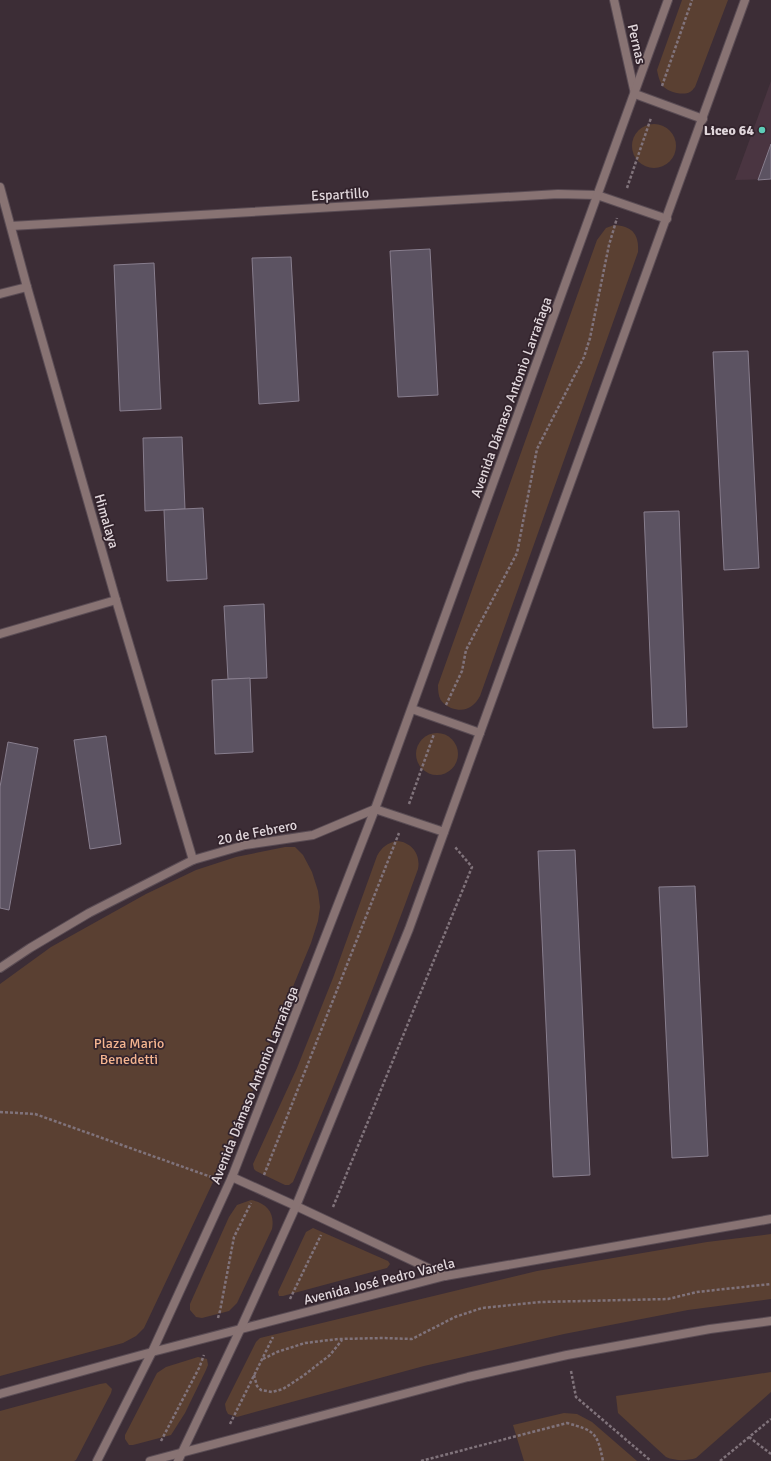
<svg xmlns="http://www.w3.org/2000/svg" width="771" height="1461" font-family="Signika,sans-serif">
<rect width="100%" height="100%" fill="#3c2d36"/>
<path fill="#4a3541" d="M 771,81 L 771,179 L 735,180 Z"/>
<g fill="#5a4032">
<path d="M 682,0 L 728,0 L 695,87 C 693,89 692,91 690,92 C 683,96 667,92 662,85 C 659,80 658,75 657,70 Z"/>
<circle cx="654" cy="146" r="22"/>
<path d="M 614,225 C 633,226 639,235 638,252 L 480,696 C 474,707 465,713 451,708 C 440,703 438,697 438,685 L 597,240 L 606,228 Z"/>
<circle cx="437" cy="754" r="21"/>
<path d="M 397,841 C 411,842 421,854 418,869 C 380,975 337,1078 293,1182 L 289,1185 L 285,1185 L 256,1171 L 254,1169 L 253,1164 L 297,1068 L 333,978 L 377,856 C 382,847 387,843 397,841 Z"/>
<path d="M 285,847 L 295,847 L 303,855 L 312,872 L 318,891 L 320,907 L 318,921 L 311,943 L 271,1040 L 256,1083 L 231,1144 L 144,1328 L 136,1336 L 123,1343 L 0,1376 L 0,984 L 51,947 L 146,894 L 196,870 L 236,857 Z"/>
<path d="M 251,1200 C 267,1203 275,1213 272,1229 L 237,1303 L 229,1311 L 202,1318 L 196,1317 L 190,1310 L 190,1304 L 229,1217 L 237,1205 Z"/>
<path d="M 313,1228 L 388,1261 L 390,1264 L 387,1268 L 283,1296 L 279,1296 L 278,1292 L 306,1232 Z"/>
<path d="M 771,1234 L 771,1299 L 688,1310 L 564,1334 L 424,1366 L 237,1417 L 228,1414 L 226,1410 L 225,1404 L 256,1342 L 260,1338 L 537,1271 L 707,1242 Z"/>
<path d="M 198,1357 L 207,1359 L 208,1365 L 206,1370 L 185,1413 L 171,1435 L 133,1445 L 129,1445 L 125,1439 L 125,1435 L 157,1373 L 166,1367 Z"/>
<path d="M 771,1372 L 771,1392 L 696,1458 C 687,1461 675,1461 666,1457 L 618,1413 L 616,1396 Z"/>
<path d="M 106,1383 L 112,1389 L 111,1393 L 76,1460 L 74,1461 L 0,1461 L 0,1411 L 100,1384 Z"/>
<path d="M 564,1413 L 577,1414 L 592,1422 L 637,1461 L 524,1461 L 513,1425 Z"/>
</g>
<g fill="#5c5362" stroke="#887e8e">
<path d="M 771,144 L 771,179 L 758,180 Z"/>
<path d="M 430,249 L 438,395 L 398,397 L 390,251 Z"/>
<path d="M 291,257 L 299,401 L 259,404 L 252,258 Z"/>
<path d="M 154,263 L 161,409 L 120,411 L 114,265 Z"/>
<path d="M 748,351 L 759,568 L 724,570 L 713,352 Z"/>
<path d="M 182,437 L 185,509 L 145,511 L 143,438 Z"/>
<path d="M 203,508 L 207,579 L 167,581 L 164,510 Z"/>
<path d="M 679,511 L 687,727 L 653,728 L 644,512 Z"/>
<path d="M 264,604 L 267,678 L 228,679 L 224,606 Z"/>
<path d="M 250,678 L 253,752 L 215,754 L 212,680 Z"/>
<path d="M 106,736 L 121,844 L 90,849 L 74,740 Z"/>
<path d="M 8,742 L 38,748 L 9,910 L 0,908 L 0,787 Z"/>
<path d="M 575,850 L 590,1175 L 553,1177 L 538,851 Z"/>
<path d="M 695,886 L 708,1156 L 672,1158 L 659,887 Z"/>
</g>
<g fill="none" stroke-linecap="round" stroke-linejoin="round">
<g stroke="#5a4c54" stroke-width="10">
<g id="minor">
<path d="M 614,0 L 635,94 L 703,119"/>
<path d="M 0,187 L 27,287 L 116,600 L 193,860"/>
<path d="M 11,226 L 558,194 L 597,195 L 667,219"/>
<path d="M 0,294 L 27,287"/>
<path d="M 0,634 L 116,600"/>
<path d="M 412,709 L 480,733"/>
<path d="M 0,968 L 30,948 L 89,913 L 193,860 L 245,845 L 313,835 L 375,809 L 444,832"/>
</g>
</g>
<g stroke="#5a4c54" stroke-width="10">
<g id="tertiary">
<path d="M 232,1177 L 296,1206 L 445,1276"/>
<path d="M 0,1394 L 152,1352 L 445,1276 L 771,1219"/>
<path d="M 97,1461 L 152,1352 L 232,1177 L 375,809 L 668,0"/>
<path d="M 150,1461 L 468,1377 L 567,1355 L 710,1329 L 771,1321"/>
<path d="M 178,1461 L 240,1330 L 296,1206 L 409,929 L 745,0"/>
</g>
</g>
<g stroke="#80737b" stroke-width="2.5" stroke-dasharray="3 2" stroke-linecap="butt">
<path d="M 662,86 L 692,0"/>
<path d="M 627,188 L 651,118"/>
<path d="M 446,705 L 462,671 L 466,650 L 517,553 L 537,449 L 584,357 L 590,338 L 609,245 L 617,218"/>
<path d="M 409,804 L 434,734"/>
<path d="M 0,1112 L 35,1114 L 214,1178"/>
<path d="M 264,1175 L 399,833"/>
<path d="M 333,1207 L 472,867 L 455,847"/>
<path d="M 290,1299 L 321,1235"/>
<path d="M 218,1318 L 220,1311 L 234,1237 L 251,1203"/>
<path d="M 263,1359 L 277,1352 L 305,1343 L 338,1339 L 384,1338 L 412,1339 L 455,1317 L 482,1308 L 541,1302 L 668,1299 L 697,1292 L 771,1284"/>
<path d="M 571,1371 L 576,1397 L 651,1461"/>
<path d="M 254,1375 L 257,1386 L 261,1390 L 272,1392 L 283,1389 L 303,1376 L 330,1355 L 342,1340"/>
<path d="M 230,1424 L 273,1337"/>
<path d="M 749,1437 L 771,1454"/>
<path d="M 161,1441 L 199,1368 L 204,1355"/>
<path d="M 421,1461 L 567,1423 C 595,1431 597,1432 603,1461"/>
<path d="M 720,1461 L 771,1419"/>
</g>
<use href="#minor" stroke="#887373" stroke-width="8"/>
<use href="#tertiary" stroke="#887373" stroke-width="8"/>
</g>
<circle fill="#5dceb8" stroke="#32232c" stroke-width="1.5" cx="762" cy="130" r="4"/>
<g text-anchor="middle" stroke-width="3.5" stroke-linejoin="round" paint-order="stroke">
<g font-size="14" fill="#e1d7dc" stroke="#32232c">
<text transform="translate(637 44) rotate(77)" y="5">Pernas</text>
<text transform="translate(340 194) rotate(-3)" y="5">Espartillo</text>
<text transform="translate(511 397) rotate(-70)" y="5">Avenida Dámaso Antonio Larrañaga</text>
<text transform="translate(107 521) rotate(74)" y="5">Himalaya</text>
<text transform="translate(257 832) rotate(-11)" y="5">20 de Febrero</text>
<text transform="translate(254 1085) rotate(-68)" y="5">Avenida Dámaso Antonio Larrañaga</text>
<text transform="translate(379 1281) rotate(-14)" y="5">Avenida José Pedro Varela</text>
</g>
<g font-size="14" font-weight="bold" fill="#e1d7dc" stroke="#32232c" text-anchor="end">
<text x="754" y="135">Liceo 64</text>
</g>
<g font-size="14" fill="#f4b48f" stroke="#32232c">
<text x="129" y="1048">Plaza Mario<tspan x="129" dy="16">Benedetti</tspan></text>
</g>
</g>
</svg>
